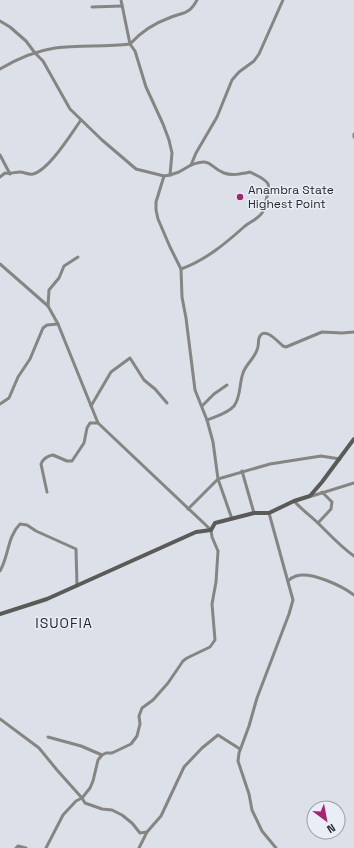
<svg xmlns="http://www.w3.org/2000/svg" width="354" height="848" font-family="'Space Grotesk',sans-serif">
<rect width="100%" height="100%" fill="#dce0e8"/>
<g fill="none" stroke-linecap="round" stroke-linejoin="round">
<g stroke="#858682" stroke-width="3">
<path d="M 121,0 L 130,44 L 135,51 L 146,87 L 163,124 L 169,140 L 172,153 L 170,175 L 164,176 L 156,202 L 156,210 L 158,219 L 170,247 L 181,269 L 182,297 L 186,318 L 195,390 L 207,420 L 213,442 L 218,479 L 232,519"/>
<path d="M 92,7 L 122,6"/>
<path d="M 0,21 L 10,27 L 26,41 L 35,53 L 43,61 L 70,109 L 102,140 L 136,169 L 164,176"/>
<path d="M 0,69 C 17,59 35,51 55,48 C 80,45 105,47 130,44 C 140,33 155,23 169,18 C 183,12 189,15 197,0"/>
<path d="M 354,134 L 354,137"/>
<path d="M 0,155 L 10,174"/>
<path d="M 170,175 L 179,172 L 191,165 L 196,153 L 217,117 L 232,80 L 239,72 L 254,61 L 259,54 L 283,0"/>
<path d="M 0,177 L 5,173 C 11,174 15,172 20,172 C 24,172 28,175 33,174 C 49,170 71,134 81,120"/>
<path d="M 0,264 L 48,306 L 58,324 L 98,423 L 211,530 L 212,537 L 218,551 L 216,582 L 212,604 L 215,640 L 210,647 L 187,658 L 183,661 L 168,683 L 153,700 L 142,708 L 139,716 L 140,724 L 137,736 L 131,744 L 112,753 L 106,753 L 102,755 L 98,760 L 93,781 L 90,788 L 82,798 L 76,801 L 63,815 L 46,848"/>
<path d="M 181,269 C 206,260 226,243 245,226 C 250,222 258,219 262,213 C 264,210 270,188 268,184 C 265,178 255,175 250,172 C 241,174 232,176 224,173 C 208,167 213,157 191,165"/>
<path d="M 48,306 L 49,290 L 59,278 L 64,266 L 78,257"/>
<path d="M 0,404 L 9,398 L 18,377 L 30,359 L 43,328 L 47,325 L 58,324"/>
<path d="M 91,406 L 111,372 L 130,358 L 144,380 L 155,389 L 167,403"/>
<path d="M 202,406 L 214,394 L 227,385"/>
<path d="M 207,420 C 216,416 227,414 234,406 C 241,397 239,384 243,373 C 246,364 254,359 257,350 C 259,346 258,342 259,338 C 264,325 278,342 283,346 L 286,347 L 322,332 L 342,333 L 354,332"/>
<path d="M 242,471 L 254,513"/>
<path d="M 47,492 L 41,464 C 43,459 47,456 53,455 L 67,461 L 72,461 L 84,443 L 87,428 L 90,423 L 98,423"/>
<path d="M 312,496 L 354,483"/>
<path d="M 294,501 C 302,510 311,516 320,525 C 331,536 341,547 354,556"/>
<path d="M 188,509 L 218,479 L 270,464 L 321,456 L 340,459"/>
<path d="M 269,513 L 293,600 L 289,614 L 257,698 L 249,726 L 239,753 L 238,761 L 249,794 L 252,810 L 262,831 L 276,848"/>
<path d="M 318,523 L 331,509 L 332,502 L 322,492"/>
<path d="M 0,571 C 9,556 7,537 20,524 L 27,525 L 36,531 L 76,549 L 77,586"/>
<path d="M 288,581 C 290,579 293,577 296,576 C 311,571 342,586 354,595"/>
<path d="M 0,719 L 39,748 L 57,770 L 82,798 L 85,803 L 102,809 L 112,810 L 122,815 L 132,823 L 140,833 L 147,832 L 139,848"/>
<path d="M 48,737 L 81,746 L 102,755"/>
<path d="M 147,832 L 161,816 L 184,767 L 202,748 L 218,735 L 240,749"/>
<path d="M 16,848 L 18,846 L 26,848"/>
</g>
<path stroke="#5a5b56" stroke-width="4" d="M 0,614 L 47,599 L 196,532 L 211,530 L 215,523 L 254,513 L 269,513 L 294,501 L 310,496 L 322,482 L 354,439"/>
</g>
<circle fill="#a8246e" stroke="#e9edf5" stroke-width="1.5" cx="240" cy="197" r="4"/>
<g text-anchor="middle" stroke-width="3" stroke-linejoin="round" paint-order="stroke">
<g font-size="12" fill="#28292c" stroke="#e9edf5" text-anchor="start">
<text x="248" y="194">Anambra State<tspan x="248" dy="14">Highest Point</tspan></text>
</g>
<g font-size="14" letter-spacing="1" fill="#28292c" stroke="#e9edf5">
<text x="64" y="628">ISUOFIA</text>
</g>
</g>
<g transform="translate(326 820) rotate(148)"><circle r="19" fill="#e9edf5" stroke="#9c9fa5"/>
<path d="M0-3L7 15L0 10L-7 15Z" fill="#a8246e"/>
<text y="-6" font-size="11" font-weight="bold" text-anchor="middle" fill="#28292c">N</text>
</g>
</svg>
